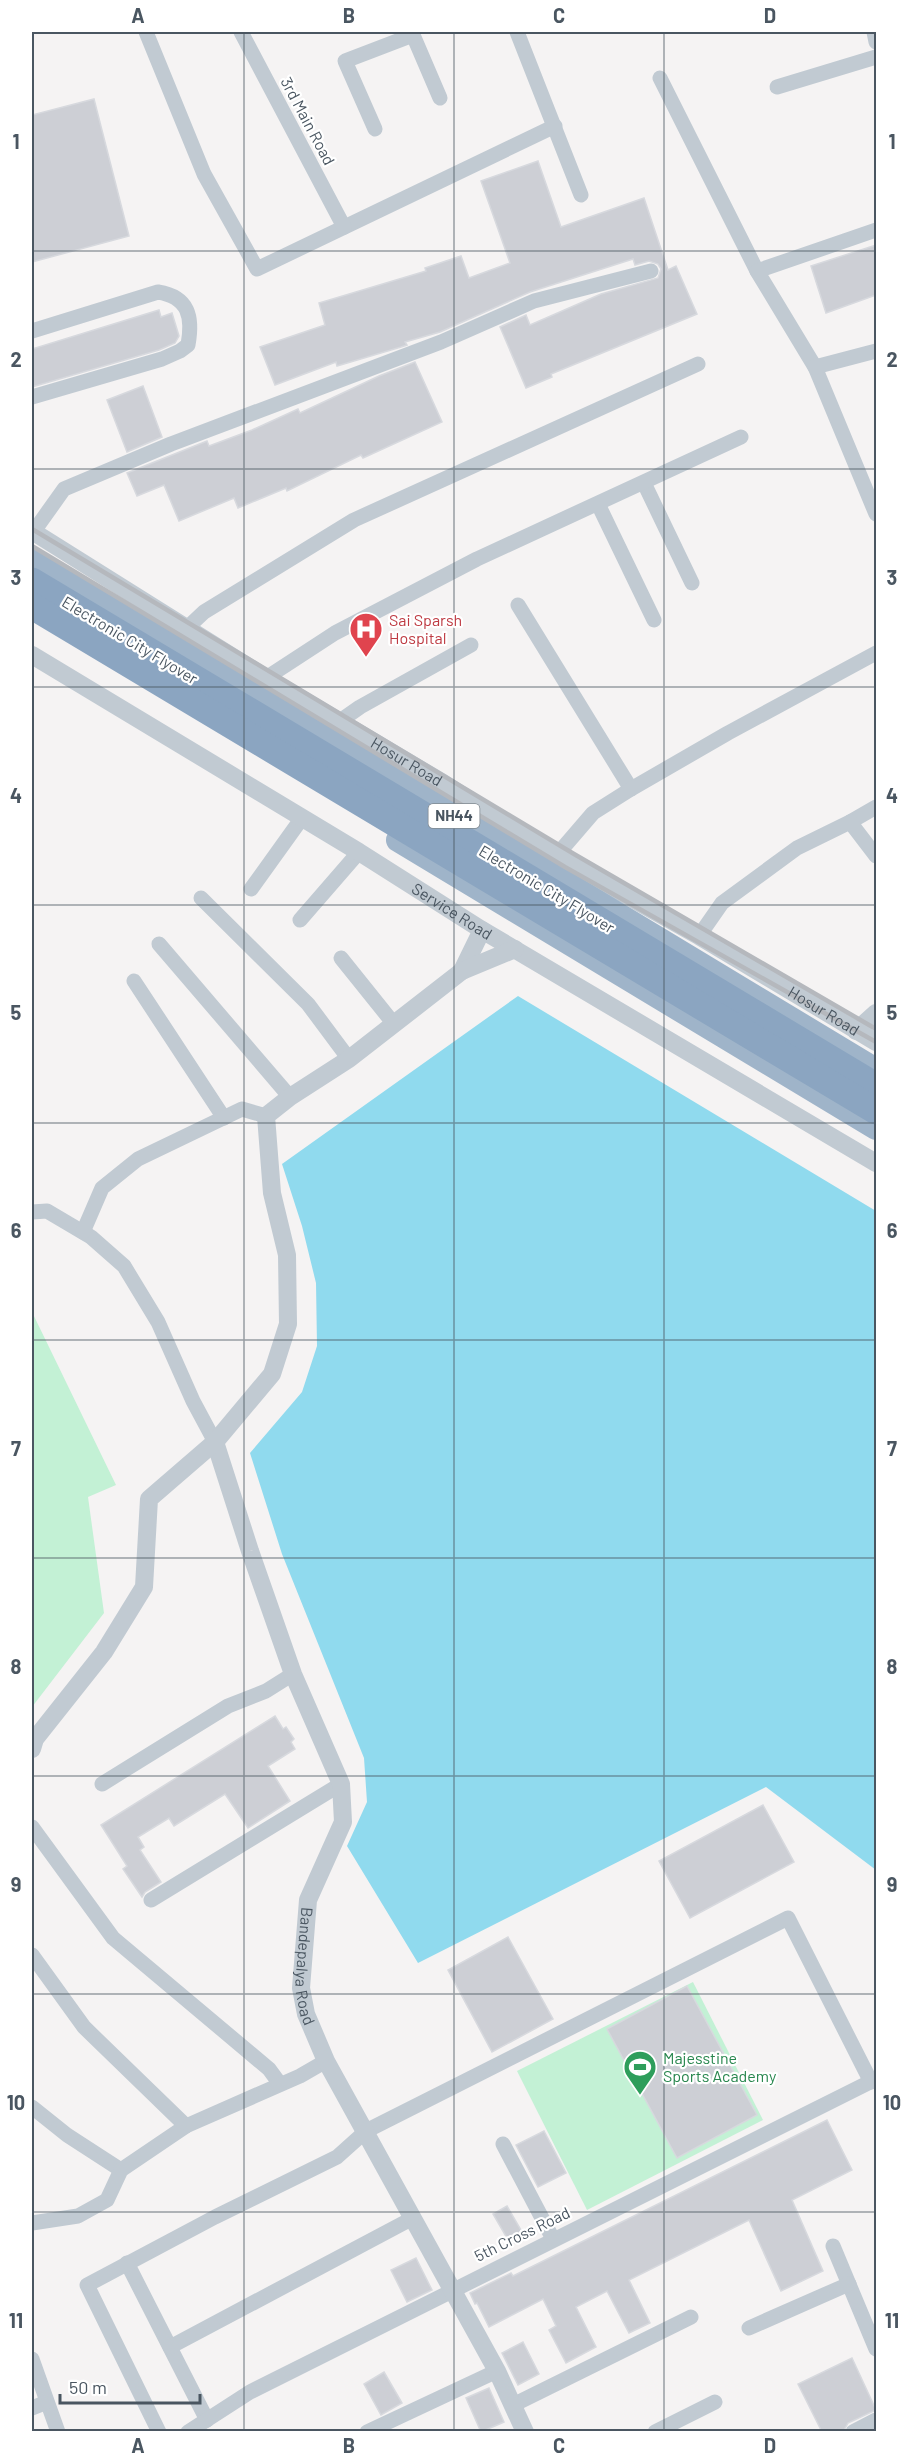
<svg xmlns="http://www.w3.org/2000/svg" width="908" height="2463" font-family="Barlow,sans-serif">
<rect width="100%" height="100%" fill="#f5f3f3"/>
<g fill="#c3f1d5">
<path d="M 32,1312 L 116,1485 L 88,1497 L 104,1613 L 32,1707 Z"/>
<path d="M 693,1982 L 763,2120 L 587,2210 L 517,2071 Z"/>
</g>
<path fill="#90daee" d="M 518,996 L 876,1211 L 876,1870 L 766,1787 L 418,1963 L 347,1846 L 367,1802 L 364,1758 L 282,1554 L 250,1453 L 302,1392 L 317,1346 L 316,1283 L 302,1226 L 282,1164 Z"/>
<g fill="#cdcfd5" stroke="#d7d9de" stroke-width="1.5">
<path d="M 94,99 L 129,236 L 32,262 L 32,115 Z"/>
<path d="M 538,161 L 561,227 L 644,198 L 668,270 L 676,266 L 697,314 L 551,374 L 552,377 L 526,388 L 500,327 L 526,315 L 530,325 L 601,294 L 658,278 L 661,269 L 658,264 L 649,261 L 635,265 L 633,259 L 530,292 L 440,332 L 405,342 L 407,345 L 401,347 L 337,366 L 336,362 L 275,385 L 260,347 L 325,325 L 319,303 L 426,271 L 425,268 L 461,256 L 469,278 L 510,263 L 481,181 Z"/>
<path d="M 876,245 L 876,295 L 826,313 L 811,266 Z"/>
<path d="M 159,310 L 161,317 L 172,313 L 179,336 L 175,343 L 159,350 L 32,387 L 32,349 Z"/>
<path d="M 415,362 L 442,422 L 363,458 L 361,455 L 287,491 L 286,488 L 238,508 L 234,498 L 179,521 L 164,485 L 137,496 L 127,473 L 207,441 L 209,446 L 252,430 L 298,409 L 300,413 L 379,376 Z"/>
<path d="M 143,386 L 162,437 L 127,452 L 107,400 Z"/>
<path d="M 275,1716 L 283,1729 L 286,1727 L 294,1739 L 291,1742 L 295,1749 L 268,1766 L 290,1801 L 248,1828 L 225,1794 L 174,1826 L 169,1818 L 138,1837 L 144,1847 L 140,1850 L 161,1882 L 145,1892 L 142,1897 L 123,1869 L 127,1866 L 101,1825 Z"/>
<path d="M 763,1805 L 794,1862 L 690,1918 L 659,1861 Z"/>
<path d="M 508,1937 L 553,2019 L 492,2052 L 448,1970 Z"/>
<path d="M 687,1986 L 757,2115 L 677,2158 L 607,2029 Z"/>
<path d="M 827,2120 L 852,2170 L 792,2200 L 823,2271 L 781,2291 L 749,2220 L 629,2280 L 650,2323 L 629,2333 L 607,2291 L 576,2307 L 596,2347 L 566,2363 L 549,2330 L 556,2326 L 543,2299 L 489,2327 L 477,2303 L 475,2304 L 470,2293 L 511,2273 L 513,2276 Z"/>
<path d="M 544,2131 L 566,2173 L 538,2187 L 516,2145 Z"/>
<path d="M 507,2206 L 525,2237 L 511,2245 L 493,2214 Z"/>
<path d="M 416,2258 L 432,2290 L 407,2302 L 391,2270 Z"/>
<path d="M 523,2342 L 539,2374 L 518,2385 L 502,2353 Z"/>
<path d="M 852,2358 L 876,2410 L 848,2423 L 843,2432 L 822,2432 L 798,2384 Z"/>
<path d="M 384,2372 L 402,2403 L 381,2415 L 364,2384 Z"/>
<path d="M 489,2388 L 504,2422 L 481,2432 L 466,2398 Z"/>
</g>
<g fill="none" stroke-linecap="round" stroke-linejoin="round">
<g stroke="#c1cad2" stroke-width="15">
<path d="M 146,32 L 204,174 L 257,269 L 555,126"/>
<path d="M 241,32 L 344,227"/>
<path d="M 517,32 L 581,195"/>
<path d="M 874,32 L 876,42"/>
<path d="M 660,78 L 757,271"/>
<path d="M 777,87 L 876,57"/>
<path d="M 375,129 L 345,61 L 413,35 L 440,98"/>
<path d="M 876,230 L 757,271 L 815,367 L 876,514"/>
<path d="M 32,331 L 158,292 C 189,297 193,317 188,345 L 180,351 L 162,359 L 32,397"/>
<path d="M 815,367 L 876,351"/>
<path d="M 644,483 L 692,583"/>
<path d="M 598,504 L 654,620"/>
<path d="M 32,534 L 64,489 L 171,444 L 441,342 L 534,301 L 651,271"/>
<path d="M 518,605 L 631,789"/>
<path d="M 187,628 L 204,612 L 354,520 L 698,364"/>
<path d="M 266,678 L 335,633 L 477,559 L 741,437"/>
<path d="M 340,721 L 360,707 L 471,645"/>
<path d="M 850,822 L 876,807"/>
<path d="M 556,856 L 593,813 L 631,789 L 728,733 L 876,653"/>
<path d="M 251,889 L 302,818"/>
<path d="M 201,898 L 308,1004 L 349,1059"/>
<path d="M 300,920 L 359,852"/>
<path d="M 699,936 L 722,903 L 797,848 L 850,822 L 876,856"/>
<path d="M 159,944 L 290,1097"/>
<path d="M 341,958 L 394,1024"/>
<path d="M 134,981 L 224,1118"/>
<path d="M 32,1212 L 47,1211 L 91,1237 L 124,1266 L 158,1322 L 193,1401 L 215,1442"/>
<path d="M 83,1232 L 102,1188 L 138,1159 L 242,1109 L 266,1116"/>
<path d="M 102,1784 L 228,1706 L 266,1691 L 293,1674"/>
<path d="M 32,1827 L 113,1938 L 269,2069 L 280,2084"/>
<path d="M 151,1900 L 341,1784"/>
<path d="M 32,1955 L 84,2027 L 186,2126"/>
<path d="M 32,2107 L 67,2135 L 121,2170"/>
<path d="M 503,2144 L 553,2239"/>
<path d="M 32,2223 L 78,2216 L 107,2200 L 121,2170 L 186,2126 L 300,2076 L 326,2061"/>
<path d="M 833,2246 L 876,2349"/>
<path d="M 127,2263 L 207,2420"/>
<path d="M 749,2328 L 849,2284"/>
<path d="M 170,2347 L 413,2218"/>
<path d="M 32,2359 L 58,2432"/>
<path d="M 513,2405 L 691,2317"/>
<path d="M 32,2408 L 47,2402"/>
<path d="M 159,2432 L 87,2285 L 215,2217 L 337,2157 L 366,2131 L 788,1918 L 871,2082"/>
<path d="M 188,2432 L 250,2392 L 876,2079"/>
<path d="M 367,2432 L 497,2371"/>
<path d="M 655,2432 L 715,2402"/>
<path d="M 853,2432 L 876,2420"/>
</g>
<g stroke="#c1cad2" stroke-width="18">
<path id="s1" d="M 32,531 L 266,678 L 443,783 L 556,856 L 699,936 L 876,1042"/>
<path id="s2" d="M 32,655 L 359,852 L 482,930 L 876,1163"/>
<path d="M 462,971 L 482,930"/>
<path d="M 856,1031 L 876,1013"/>
<path id="s3" d="M 215,1442 L 250,1551 L 293,1674 L 341,1784 L 343,1822 L 308,1900 L 301,1988 L 306,2014 L 326,2061 L 497,2371 L 525,2432"/>
<path d="M 32,1749 L 35,1739 L 104,1652 L 144,1587 L 149,1499 L 215,1442 L 272,1374 L 288,1324 L 287,1255 L 272,1193 L 266,1116 L 290,1097 L 349,1059 L 462,971 L 515,949"/>
</g>
<g stroke="#9fb4c9" stroke-width="24">
<path d="M 32,561 L 876,1070"/>
<path d="M 398,840 L 876,1128"/>
</g>
<g stroke="#8ba5c1" stroke-width="27">
<path d="M 32,581 L 876,1086"/>
<path d="M 32,606 L 876,1111"/>
</g>
<g stroke="#b5b8bd" stroke-width="4.5">
<path d="M 32,529 L 574,854 L 876,1029"/>
<path d="M 32,546 L 565,867 L 876,1042"/>
</g>
</g>
<path fill="none" stroke="#4a5661" stroke-width="1.5" stroke-opacity="0.55" d="M 244,32 L 244,2432M 454,32 L 454,2432M 664,32 L 664,2432M 32,251 L 876,251M 32,469 L 876,469M 32,687 L 876,687M 32,905 L 876,905M 32,1123 L 876,1123M 32,1340 L 876,1340M 32,1558 L 876,1558M 32,1776 L 876,1776M 32,1994 L 876,1994M 32,2212 L 876,2212"/>
<defs>
<g id="hospital-pin" transform="scale(1.725)"><path d="M0 17L-7.5 6A9.5 9.5 0 1 1 7.5 6Z" fill="#e0444e" stroke="#fff"/><path d="M-5-5h3v3.5h4V-5h3V5h-3V1.5h-4V5h-3Z" fill="#fff"/></g>
<g id="stadium-pin" transform="scale(1.725)"><path d="M0 17L-7.5 6A9.5 9.5 0 1 1 7.5 6Z" fill="#2e9e5b" stroke="#fff"/><path d="M0-5a6.5 5 0 1 0 0 10a6.5 5 0 1 0 0-10ZM-3.5-1.8h7v3.6h-7Z" fill="#fff"/></g>
</defs>
<g fill-rule="evenodd">
<use href="#hospital-pin" x="366" y="629"/>
<use href="#stadium-pin" x="640" y="2067"/>
</g>
<g text-anchor="middle" stroke-width="4.5" stroke-linejoin="round" paint-order="stroke">
<rect fill="#fff" stroke="#808990" stroke-width="1.5" x="428.5" y="804" width="51" height="24" rx="4.5"/>
<g font-size="15" font-weight="bold" fill="#4a5661">
<text x="454" y="821">NH44</text>
</g>
<g font-size="16" fill="#4a5661" stroke="#fff">
<text transform="translate(308 121) rotate(62)" y="6">3rd Main Road</text>
<text transform="translate(130 640) rotate(31)" y="6">Electronic City Flyover</text>
<text dy="6" stroke="none"><textPath href="#s1" startOffset="440">Hosur Road</textPath></text>
<text transform="translate(547 889) rotate(31)" y="6">Electronic City Flyover</text>
<text dy="6" stroke="none"><textPath href="#s2" startOffset="492">Service Road</textPath></text>
<text dy="6" stroke="none"><textPath href="#s1" startOffset="926">Hosur Road</textPath></text>
<text dy="6" stroke="none"><textPath href="#s3" startOffset="555">Bandepalya Road</textPath></text>
<text transform="translate(522 2234) rotate(-26)" y="6">5th Cross Road</text>
</g>
<g font-size="16" fill="#be3a42" stroke="#fff" text-anchor="start">
<text x="389" y="626">Sai Sparsh<tspan x="389" dy="18">Hospital</tspan></text>
</g>
<g font-size="16" fill="#27864d" stroke="#fff" text-anchor="start">
<text x="663" y="2064">Majesstine<tspan x="663" dy="18">Sports Academy</tspan></text>
</g>
</g>
<rect width="908" height="2463" fill="none" stroke="#ffffff" stroke-width="66"/>
<path d="M60 2394v9h140v-9" fill="none" stroke="#4a5661" stroke-width="3"/>
<text x="69" y="2394" font-size="18" fill="#4a5661" stroke="#ffffff" stroke-width="4.5" paint-order="stroke">50 m</text>
<rect x="33" y="33" width="842" height="2397" fill="none" stroke="#4a5661" stroke-width="2"/>
<g font-size="20" text-anchor="middle" font-weight="bold" fill="#4a5661">
<text x="138" y="23">A</text>
<text x="349" y="23">B</text>
<text x="559" y="23">C</text>
<text x="770" y="23">D</text>
<text x="16" y="149">1</text>
<text x="892" y="149">1</text>
<text x="16" y="367">2</text>
<text x="892" y="367">2</text>
<text x="16" y="585">3</text>
<text x="892" y="585">3</text>
<text x="16" y="803">4</text>
<text x="892" y="803">4</text>
<text x="16" y="1020">5</text>
<text x="892" y="1020">5</text>
<text x="16" y="1238">6</text>
<text x="892" y="1238">6</text>
<text x="16" y="1456">7</text>
<text x="892" y="1456">7</text>
<text x="16" y="1674">8</text>
<text x="892" y="1674">8</text>
<text x="16" y="1892">9</text>
<text x="892" y="1892">9</text>
<text x="16" y="2110">10</text>
<text x="892" y="2110">10</text>
<text x="16" y="2328">11</text>
<text x="892" y="2328">11</text>
<text x="138" y="2453">A</text>
<text x="349" y="2453">B</text>
<text x="559" y="2453">C</text>
<text x="770" y="2453">D</text>
</g>
</svg>
